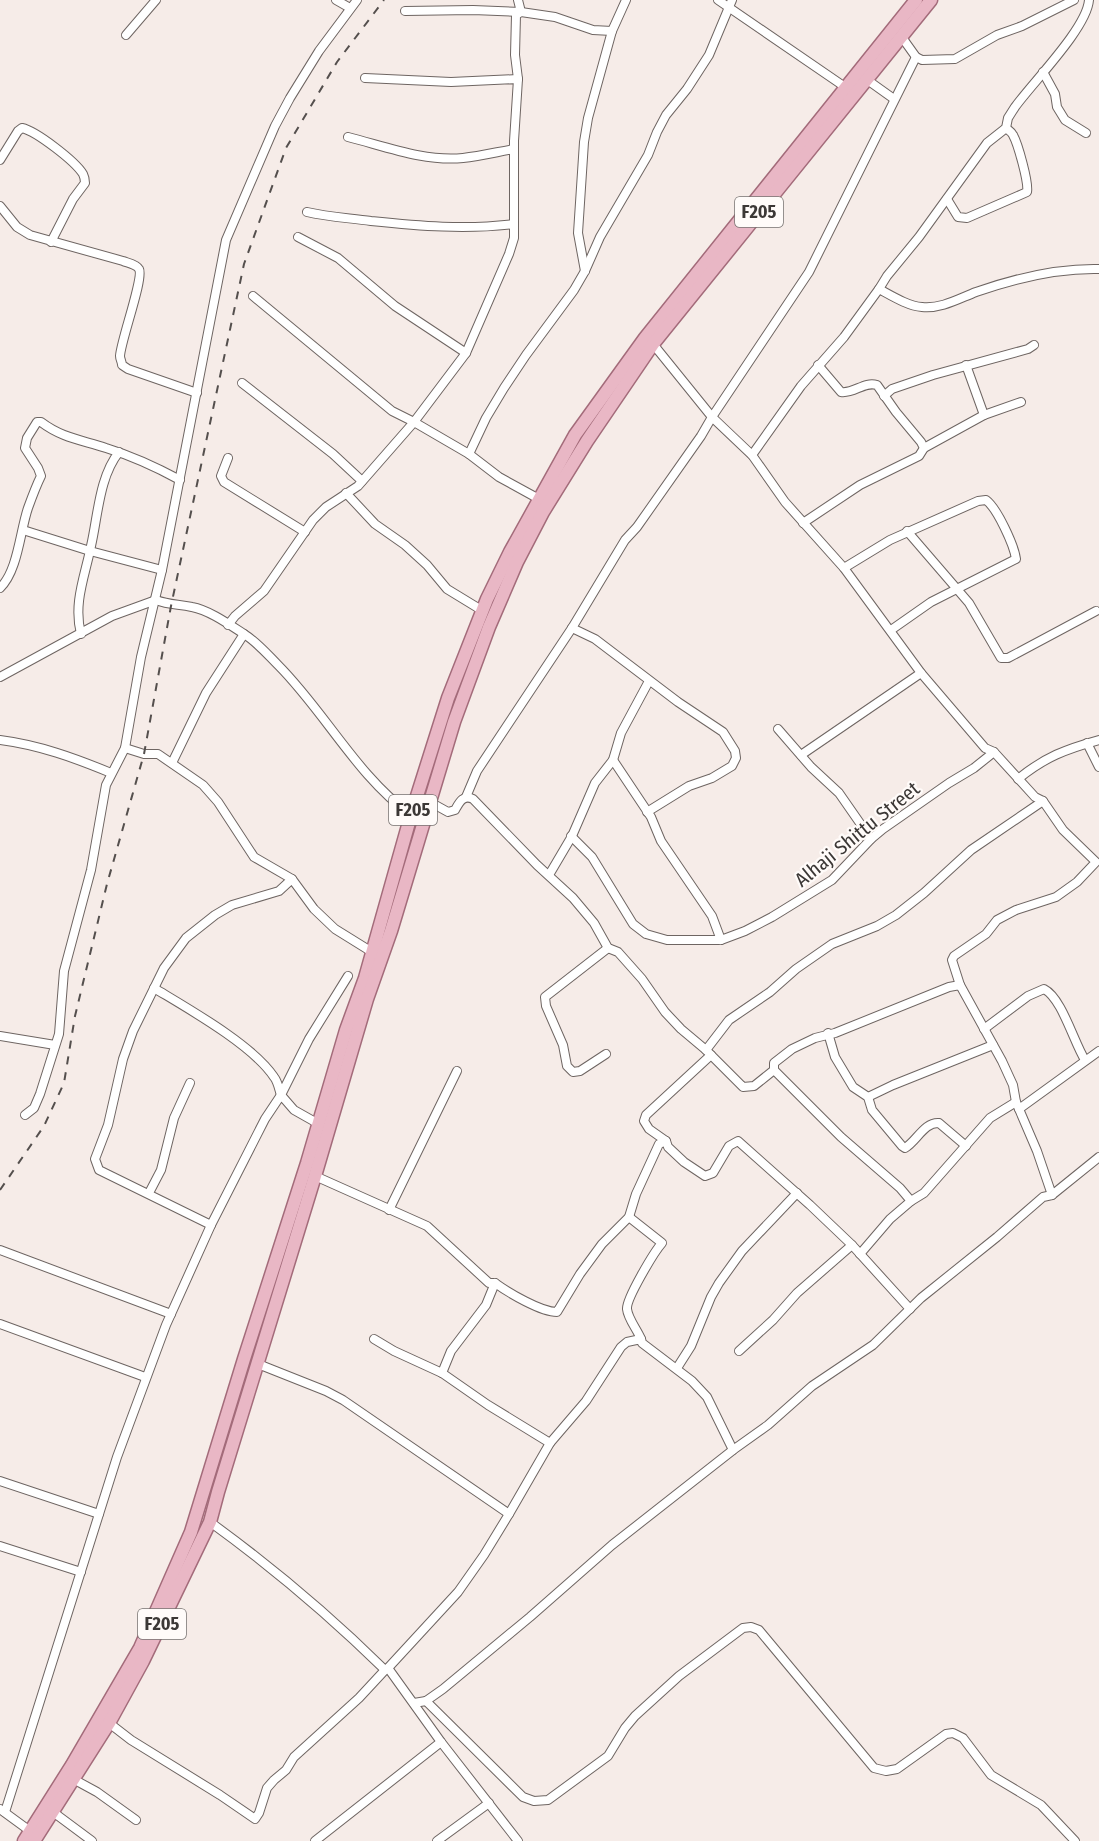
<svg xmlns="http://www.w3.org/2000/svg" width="1099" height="1841" font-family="'Fira Sans Condensed',sans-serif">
<rect width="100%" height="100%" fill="#f6ece8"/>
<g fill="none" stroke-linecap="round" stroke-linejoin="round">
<g stroke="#6e6562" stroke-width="10">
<g id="minor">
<path d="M 336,0 L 350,8"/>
<path d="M 718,0 L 845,87"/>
<path d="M 405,11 L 473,10 L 521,12 L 518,0"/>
<path d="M 126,35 L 156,0"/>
<path d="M 901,36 L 916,57"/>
<path d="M 1043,72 L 1055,94 L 1057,107 L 1065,120 L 1086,133"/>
<path d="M 365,78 L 451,82 L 518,79 L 514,141 L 514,238 L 509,254 L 466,353 L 414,422 L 469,454"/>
<path d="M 518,79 L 515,55 L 516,15 L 521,12 L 555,17 L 593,30 L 612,31"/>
<path d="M 866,79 L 894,99"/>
<path d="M 348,137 C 384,146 425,162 463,158 C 480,156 497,152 514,149"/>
<path d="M 0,160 L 18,131 L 22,128 C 36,131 75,161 83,174 C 84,176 85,180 85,183 L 73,199 L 51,242"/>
<path d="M 947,199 L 958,217 L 967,218 L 1027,192 C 1029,183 1018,144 1013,135 C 1011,131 1009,131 1006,128"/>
<path d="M 0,206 L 17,227 L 30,235 L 123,261 C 128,263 136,264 139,269 C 144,278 121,340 120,356 C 120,359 122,362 122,365 L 128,369 L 197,393"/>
<path d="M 307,212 C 328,217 350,218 371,221 C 419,226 466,230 514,224"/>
<path d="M 298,237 L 338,258 L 395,306 L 466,353"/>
<path d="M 585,271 L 578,233 L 584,142 L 588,118 L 612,31 L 626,0"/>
<path d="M 879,289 L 887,276 L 919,237 L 987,143 L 1006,128 L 1008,118 L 1015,107 C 1033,82 1087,28 1089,0"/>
<path d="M 653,344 L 712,417 L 752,455 L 785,502 L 844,568 L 921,673 L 985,748 L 994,752 L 1035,797 L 1043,801 L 1063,830 L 1096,862 L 1077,882 L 1056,897 L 1016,910 L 997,920 L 986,934 L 954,956 L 952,960 L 960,985"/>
<path d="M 966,365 L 984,415"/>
<path d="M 242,383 L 333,454 L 362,481"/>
<path d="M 884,396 L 892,389 L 933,375 L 1028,349 L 1034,345"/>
<path d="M 924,448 L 984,415 L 1021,402"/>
<path d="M 752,455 L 801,386 L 844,337 L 879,289 C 892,296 908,306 922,307 C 941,309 958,299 976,292 C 1016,278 1057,268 1099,269"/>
<path d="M 228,458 L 221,476 L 224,482 L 305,532"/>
<path d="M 346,493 L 375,524 L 405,545 L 427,565 L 447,589 L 483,611"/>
<path d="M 539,499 L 499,477 L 469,454 L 486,418 L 504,388 L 526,355 L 574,290 L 585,271 L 600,237 L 648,155 L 657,132 L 666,115 L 687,89 L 709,55 L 732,0"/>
<path d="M 803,523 L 860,485 L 919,456 L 924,448 L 921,442 L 896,412 L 877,385 C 864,381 854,394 841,392 L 818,365"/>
<path d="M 23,530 L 90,551 L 162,570"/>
<path d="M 907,531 L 969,603 L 1001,658 L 1008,658 L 1096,611"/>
<path d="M 844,568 L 890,540 L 978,501 L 986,500 C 997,508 1014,545 1016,559 L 931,602 L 891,630"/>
<path d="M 0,588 C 18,571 20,531 28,508 C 32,497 36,486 41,476 L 38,468 L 25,448 L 27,438 L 37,422 L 41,422 C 62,438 82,440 106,448 C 132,456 156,467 180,480"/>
<path d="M 228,625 L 235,616 L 264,591 L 313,520 L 326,507 L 358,486 L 414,422 L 392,411 L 253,296"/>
<path d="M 572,628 L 595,639 L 678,702 L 723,732 L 735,751 L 736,758 L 732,766 L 712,778 L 689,786 L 647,812"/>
<path d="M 81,634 C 73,603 85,576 91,546 C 98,516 99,477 119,452"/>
<path d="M 0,677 L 112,616 L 156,600 C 169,605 178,604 192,607 C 209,610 230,625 244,634 C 257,642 267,654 278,665 C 325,712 357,776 411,815"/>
<path d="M 778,729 L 811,767 L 839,793 L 871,839"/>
<path d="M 0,740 C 39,745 75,758 111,773"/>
<path d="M 1087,743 L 1099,767"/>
<path d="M 125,748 L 144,754 L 158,754 L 203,785 L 218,802 L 254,857 L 292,879"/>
<path d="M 801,755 L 921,673"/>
<path d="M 613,760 L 651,817 L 661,841 L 712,916 L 721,940"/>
<path d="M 172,763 L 206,693 L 244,634"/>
<path d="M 1018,779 C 1045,757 1066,749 1099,740"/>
<path d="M 466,797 L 477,771 L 572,628 L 625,540 L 637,527 L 701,436 L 712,417 L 809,272 L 916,57 L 922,60 L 955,59 L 997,35 L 1022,26 L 1074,0"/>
<path d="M 571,836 L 592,857 L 633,924 L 646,934 L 667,940 L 721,940 L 745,931 L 772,917 L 832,880 L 871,839 L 883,829 L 949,783 L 974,768 L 994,752"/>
<path d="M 549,875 L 572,836 L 595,783 L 613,760 L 621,733 L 649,681"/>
<path d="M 154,988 C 187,1008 253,1045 274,1077 C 278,1082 279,1089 281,1095 L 309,1039 L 348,976"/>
<path d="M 984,1029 L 1028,996 L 1044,989 C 1062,998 1074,1043 1085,1060"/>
<path d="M 828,1033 L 835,1057 L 853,1087 L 868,1097 L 872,1110 L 902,1146 L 905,1148 C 917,1141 924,1122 939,1123 L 966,1146"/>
<path d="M 0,1036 L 55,1045"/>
<path d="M 706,1050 L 729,1020 L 770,992 L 796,969 L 832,944 L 877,926 L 896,915 L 924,893 L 971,850 L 1043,801"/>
<path d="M 606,1054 L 580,1071 L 573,1072 L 567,1066 L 563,1045 L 546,1006 L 545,997 L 608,948"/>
<path d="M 711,1055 L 646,1115 L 644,1121 L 649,1129 L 666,1141 L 668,1147 L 684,1162 L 705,1176 L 713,1173 L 729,1146 L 738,1141 L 810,1205 L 852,1245 L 910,1309"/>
<path d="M 774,1070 L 841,1137 L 900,1188 L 911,1201 L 924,1193 L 990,1118 L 1016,1102"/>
<path d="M 868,1097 L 893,1085 L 993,1045"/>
<path d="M 1019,1109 L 1099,1051"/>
<path d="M 25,1115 L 34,1108 L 40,1094 L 59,1034 L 64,971 L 91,870 L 106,785 L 125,748 L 141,657 L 162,570 L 226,240 L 275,126 L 290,98 L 319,51 L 357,0"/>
<path d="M 317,1123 L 294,1110 L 281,1095 L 265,1119 L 211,1225 L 99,1170 L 95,1159 L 108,1125 L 123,1059 L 133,1031 L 164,968 L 186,938 L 215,915 L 232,905 L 279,891 L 292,879 L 314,909 L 335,929 L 372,952"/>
<path d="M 315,1176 L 427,1226 L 489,1283 L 495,1283 L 486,1305 L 451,1351 L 442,1373"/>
<path d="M 149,1193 L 161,1170 L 174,1118 L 190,1083"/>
<path d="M 1052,1195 L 1099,1157"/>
<path d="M 389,1210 L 457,1071"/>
<path d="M 629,1217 L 662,1243 C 654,1252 626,1299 627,1309 C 628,1319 637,1329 641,1339"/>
<path d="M 0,1250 L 171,1314"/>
<path d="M 860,1254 L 890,1219 L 911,1201"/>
<path d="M 495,1283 C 509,1293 541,1312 557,1312 L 580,1274 L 602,1244 L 629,1217 L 636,1194 L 659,1144 L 666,1141"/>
<path d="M 0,1324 L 145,1377"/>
<path d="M 374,1339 L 394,1351 L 442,1373 L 488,1405 L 550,1443 L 509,1514"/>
<path d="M 739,1351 L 773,1320 L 797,1293 L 852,1245"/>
<path d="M 258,1364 L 326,1391 L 343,1400 L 509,1514 L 484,1555 L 458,1592 L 388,1668"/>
<path d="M 677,1368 L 691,1346 L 711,1297 L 719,1283 L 742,1251 L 797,1193"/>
<path d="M 550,1443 L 586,1401 L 621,1347 L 627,1342 L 641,1339 L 642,1343 L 692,1381 L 707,1397 L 733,1450"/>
<path d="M 0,1481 L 99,1514"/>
<path d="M 210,1522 C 272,1567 331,1617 385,1670 L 388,1668 L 441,1742 L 518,1841"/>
<path d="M 0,1546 L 81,1572"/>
<path d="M 426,1701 L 523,1797 L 534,1801 L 548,1800 L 608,1756 L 625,1728 L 635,1716 L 679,1676 L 743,1628 L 751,1627 L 759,1630 L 874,1768 L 886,1771 L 897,1769 L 946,1734 L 953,1733 L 963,1738 L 991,1775 L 1041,1805 L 1075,1841"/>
<path d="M 414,1703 L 426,1701 L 443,1689 L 530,1617 L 612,1545 L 733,1450 L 768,1425 L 812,1386 L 873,1345 L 921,1298 L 997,1237 L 1043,1197 L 1052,1195 L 1037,1151 L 1016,1102 L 1013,1085 L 1002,1061 L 960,985 L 949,987 L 835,1033 L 815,1038 L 792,1049 L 774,1063 L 774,1070 L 754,1086 L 743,1087 L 706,1050 L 681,1029 L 665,1012 L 642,979 L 618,952 L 608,948 L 594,923 L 573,898 L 537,865 L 473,799 C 463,794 459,803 455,810 L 448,812 L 430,802"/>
<path d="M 109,1723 L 131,1740 L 220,1795 L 255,1819 L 259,1813 L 267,1788 L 274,1780 L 286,1770 L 294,1757 L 359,1698 L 385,1670"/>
<path d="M 75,1780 L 97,1792 L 136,1820"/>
<path d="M 0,1809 L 30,1831"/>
<path d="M 5,1812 L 117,1457 L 166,1325 L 211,1225"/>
<path d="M 53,1812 L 92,1841"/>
<path d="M 315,1841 L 441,1742"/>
<path d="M 437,1841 L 489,1803"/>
</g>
</g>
<g stroke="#a36b7a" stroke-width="15">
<g id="primary">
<path d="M 24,1841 L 72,1765 L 140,1648 L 191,1532 L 244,1359 L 307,1163 L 346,1030 L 365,978 L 411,815 L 448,698 L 487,599 L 510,552 L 575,435 L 645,338 L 916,0"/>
<path d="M 34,1841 L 109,1723 L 143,1661 L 210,1522 L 218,1492 L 315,1176 L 367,999 L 391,931 L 454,722 L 489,627 L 517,562 L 543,512 L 587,441 L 653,344 L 931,0"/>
</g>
</g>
<use href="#minor" stroke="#fff" stroke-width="8"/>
<use href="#primary" stroke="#e9b7c5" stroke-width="12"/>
<path stroke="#544f4d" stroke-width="2" stroke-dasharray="8 8" stroke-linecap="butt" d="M 0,1190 L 44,1126 L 64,1083 L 75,1016 L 107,884 L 144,754 L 171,606 L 244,264 L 286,148 L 337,62 L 384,0"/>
</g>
<g text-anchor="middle" stroke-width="4.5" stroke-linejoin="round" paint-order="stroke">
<g fill="#fffbf9" stroke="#767270" stroke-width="1.5">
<rect x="735" y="197" width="48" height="30" rx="4.5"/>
<rect x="389" y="795" width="48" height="30" rx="4.5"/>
<rect x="138" y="1609" width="48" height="30" rx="4.5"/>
</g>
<g font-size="18" font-weight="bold" fill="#3c3836">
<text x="759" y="218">F205</text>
<text x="413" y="816">F205</text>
<text x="162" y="1630">F205</text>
</g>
<g font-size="20" fill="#3c3836" stroke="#fffbf9">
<text transform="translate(857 834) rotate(-39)" y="7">Alhaji Shittu Street</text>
</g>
</g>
</svg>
